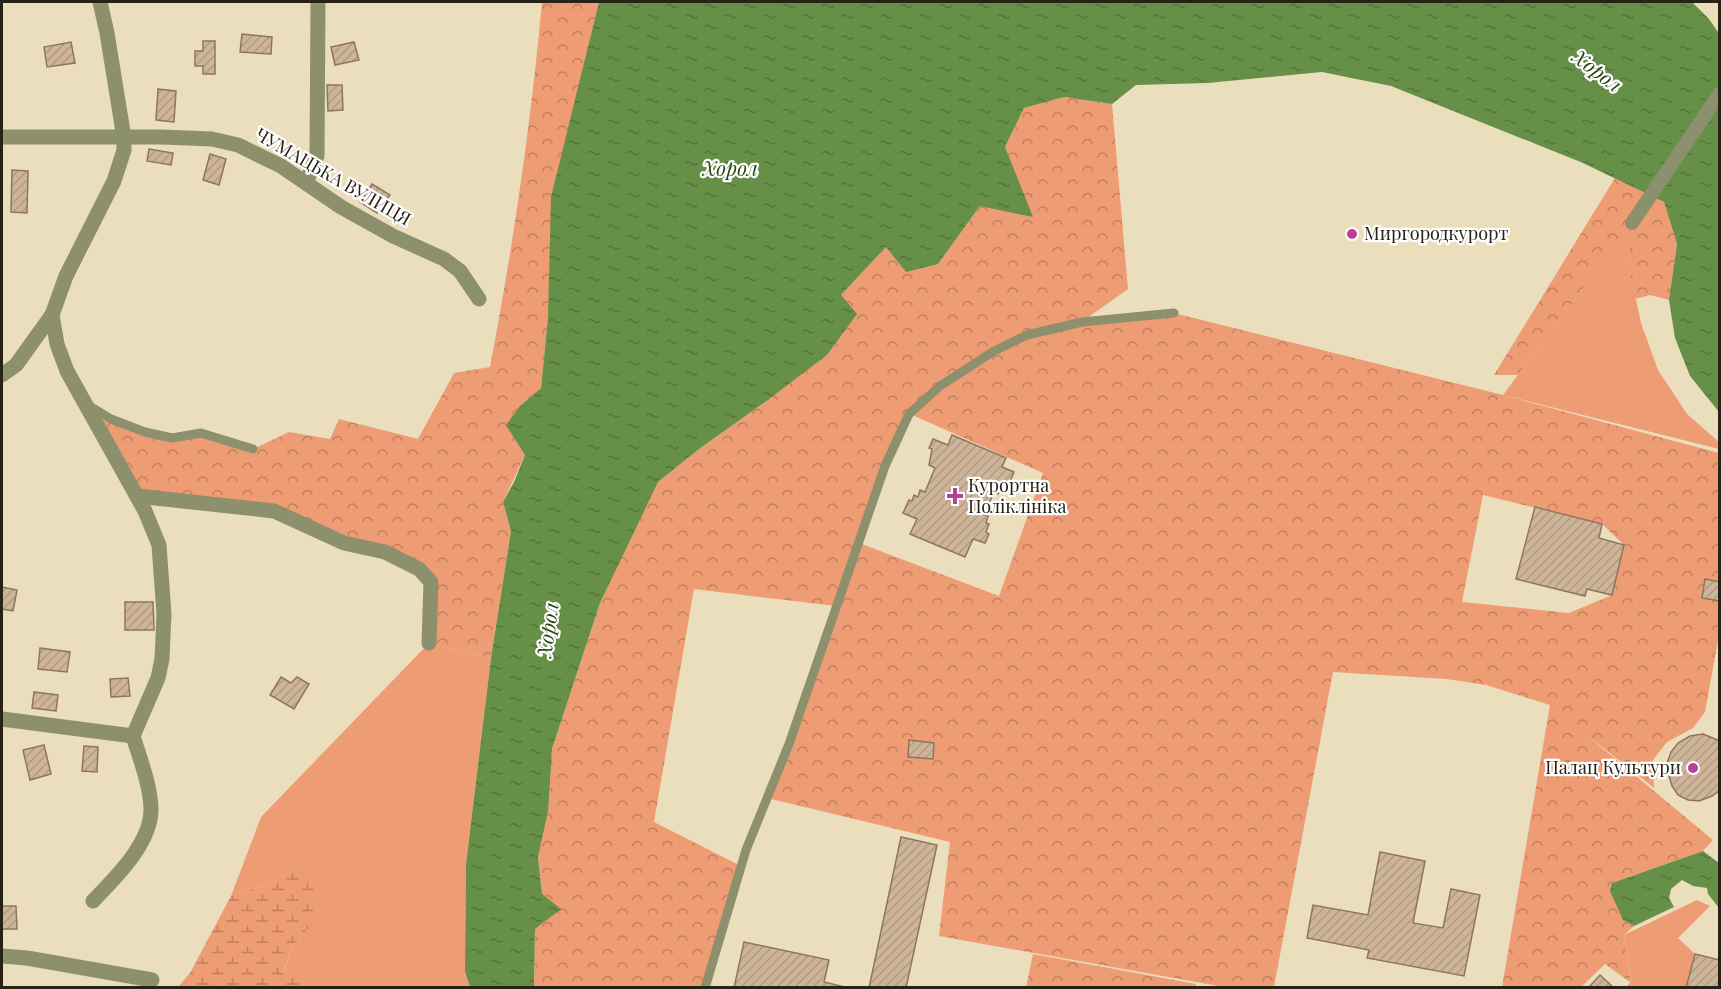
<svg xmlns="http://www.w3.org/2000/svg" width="1721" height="989" font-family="'Playfair Display',serif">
<defs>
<pattern id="forest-crowns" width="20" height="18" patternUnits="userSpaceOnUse" patternTransform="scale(1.5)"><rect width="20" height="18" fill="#ee9c74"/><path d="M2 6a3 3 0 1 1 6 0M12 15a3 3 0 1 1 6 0" fill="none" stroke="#c17f5e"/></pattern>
<pattern id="wetland-marsh" width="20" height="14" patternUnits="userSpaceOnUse" patternTransform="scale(1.5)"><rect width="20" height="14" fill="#ee9c74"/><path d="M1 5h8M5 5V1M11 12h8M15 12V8" fill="none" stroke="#c17f5e"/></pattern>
<pattern id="water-ripples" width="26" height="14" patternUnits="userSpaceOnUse" patternTransform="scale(1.5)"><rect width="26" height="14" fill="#669047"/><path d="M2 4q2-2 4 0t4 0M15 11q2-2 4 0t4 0" fill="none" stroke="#54753a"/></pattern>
<pattern id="building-hatch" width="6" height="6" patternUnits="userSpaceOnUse" patternTransform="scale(1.5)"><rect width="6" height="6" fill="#ceb59a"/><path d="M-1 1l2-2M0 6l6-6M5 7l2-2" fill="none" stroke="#b19b84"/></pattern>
</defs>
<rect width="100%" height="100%" fill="#ebdebc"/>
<g fill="#ee9c74">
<path d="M 1632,223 L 1629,268 L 1641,323 L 1658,370 L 1687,414 L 1719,442 L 1719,449 L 1503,395 Z"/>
<path d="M 429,643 L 491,658 L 466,864 L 465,972 L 470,987 L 316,987 L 283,974 L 292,947 L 308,929 L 294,869 L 269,884 L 231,896 L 261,817 Z"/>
<path d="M 1697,900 L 1710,906 L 1678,938 L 1695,954 L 1686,987 L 1626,987 L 1631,982 L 1624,935 Z"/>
</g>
<g fill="url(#forest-crowns)" fill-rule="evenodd">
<path d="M 542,2 L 599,2 L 584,64 L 548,317 L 541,388 L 520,406 L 525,455 L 503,502 L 511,531 L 491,658 L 429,643 L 431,582 L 419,569 L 274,511 L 137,496 L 86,403 L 111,419 L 172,438 L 201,433 L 253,449 L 289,432 L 330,439 L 339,419 L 418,439 L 454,373 L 490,367 C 513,246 531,124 542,2 Z"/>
<path d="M 1064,97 L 1112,104 L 1128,289 L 1083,321 L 1174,313 L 1503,395 L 1719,453 L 1719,635 L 1705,712 L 1693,728 L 1667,742 L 1653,760 L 1654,788 L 1583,732 L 1713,840 L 1703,851 L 1612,883 L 1623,920 L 1634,926 L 1624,935 L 1631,983 L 1605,964 L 1581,987 L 1502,987 L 1550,705 L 1486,685 L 1447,679 L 1333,672 L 1274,987 L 1224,987 L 939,936 L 950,842 L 767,798 L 836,606 L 694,589 L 654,822 L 741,866 L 705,987 L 534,988 L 535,929 L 542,894 L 538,857 L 552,749 L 600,603 L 637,522 L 658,482 L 699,449 L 765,402 L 841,295 L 886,247 L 938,264 L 980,206 L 1005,147 L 1024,108 ZM 910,414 L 1043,473 L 999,596 L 859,543 ZM 1483,495 L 1602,524 L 1624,545 L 1612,595 L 1569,613 L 1462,602 Z"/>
<path d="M 1615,178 L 1664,202 L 1677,244 L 1669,300 L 1650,295 L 1635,299 L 1629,268 L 1631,225 L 1518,375 L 1494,375 Z"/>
<path d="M 1033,954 L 1196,984 L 1195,988 L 1026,987 Z"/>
</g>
<path fill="url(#wetland-marsh)" d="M 294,869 L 321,881 L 308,929 L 292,947 L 283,973 L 316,987 L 178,987 L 190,973 L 231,896 L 269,884 Z"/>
<g fill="url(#water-ripples)">
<path d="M 599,2 L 1692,2 L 1709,19 L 1720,35 L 1719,412 L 1690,376 L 1675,338 L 1669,300 L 1677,244 L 1664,202 L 1583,163 L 1391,86 L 1322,72 L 1208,83 L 1136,85 L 1112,104 L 1064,97 L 1024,108 L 1005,147 L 1033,217 L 980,206 L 938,264 L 906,272 L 886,247 L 841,295 L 857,314 L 827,355 L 765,402 L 699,449 L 658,482 L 600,603 L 552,749 L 548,811 L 538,857 L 542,894 L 561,909 L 535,929 L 534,987 L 470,987 L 465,972 L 466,864 L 491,658 L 511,531 L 503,502 L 514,482 L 525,455 L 506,425 L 520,406 L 541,388 L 548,317 L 551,197 Z"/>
<path d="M 1703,851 L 1719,863 L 1719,908 L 1708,894 L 1707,888 L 1693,886 L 1682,880 L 1671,889 L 1669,898 L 1674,907 L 1634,926 L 1623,920 L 1610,891 L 1612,883 Z"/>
</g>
<g fill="url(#building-hatch)" stroke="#8e765d" stroke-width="1.5">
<path d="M 242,34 L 272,37 L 271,54 L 240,52 Z"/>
<path d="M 203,41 L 215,41 L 215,74 L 203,74 L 203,66 L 195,66 L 195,51 L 203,51 Z"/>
<path d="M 71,42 L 75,63 L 47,67 L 44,47 Z"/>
<path d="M 354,42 L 359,60 L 335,65 L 331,47 Z"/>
<path d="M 327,85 L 342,85 L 343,110 L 328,111 Z"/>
<path d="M 158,89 L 176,91 L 174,122 L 156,120 Z"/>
<path d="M 149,149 L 173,153 L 171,165 L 147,161 Z"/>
<path d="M 210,154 L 226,159 L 219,185 L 203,180 Z"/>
<path d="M 12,170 L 28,171 L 27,213 L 11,212 Z"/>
<path d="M 372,184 L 390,195 L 377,213 L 360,202 Z"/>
<path d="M 952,435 L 1006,458 L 1002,467 L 1014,472 L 1010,482 L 1007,481 L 1004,487 L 1001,486 L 998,494 L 994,492 L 984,515 L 988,516 L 986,523 L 989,524 L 986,532 L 989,534 L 985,543 L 973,539 L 965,557 L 910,534 L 917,519 L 903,513 L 909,500 L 912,501 L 914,495 L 918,497 L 920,490 L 925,492 L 935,468 L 929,465 L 932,449 L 929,448 L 933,439 L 948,445 Z"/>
<path d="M 1535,507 L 1602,524 L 1599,538 L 1624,545 L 1612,595 L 1587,589 L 1585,596 L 1516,579 Z"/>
<path d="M 1705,579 L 1720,582 L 1720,601 L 1702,598 Z"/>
<path d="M 2,587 L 17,590 L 13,611 L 2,609 Z"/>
<path d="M 125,602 L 153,602 L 154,630 L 125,630 Z"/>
<path d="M 40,648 L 70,652 L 67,672 L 38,669 Z"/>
<path d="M 281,677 L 291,683 L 297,677 L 309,684 L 294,709 L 270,695 Z"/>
<path d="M 128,678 L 130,696 L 111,697 L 110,679 Z"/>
<path d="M 34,692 L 58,695 L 56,711 L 32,708 Z"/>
<path d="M 1703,734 L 1720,741 L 1720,790 L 1712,796 L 1699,801 L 1688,800 L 1678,795 L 1672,786 L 1668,773 L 1667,763 L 1671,752 L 1678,743 L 1690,736 Z"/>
<path d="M 909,740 L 934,743 L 933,759 L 908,757 Z"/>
<path d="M 44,745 L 51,774 L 30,780 L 23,750 Z"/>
<path d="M 84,746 L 98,747 L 97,772 L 82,771 Z"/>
<path d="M 901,837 L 937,845 L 906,988 L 869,988 Z"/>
<path d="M 1380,852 L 1425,861 L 1413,923 L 1443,928 L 1451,889 L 1480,895 L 1464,976 L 1367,958 L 1369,950 L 1307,938 L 1313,905 L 1368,915 Z"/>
<path d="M 2,906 L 16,906 L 17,929 L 2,929 Z"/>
<path d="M 744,942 L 829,960 L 824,982 L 849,988 L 734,988 Z"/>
<path d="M 1695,954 L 1720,960 L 1720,988 L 1686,988 Z"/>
<path d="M 1600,975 L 1614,988 L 1592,988 L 1590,986 Z"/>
</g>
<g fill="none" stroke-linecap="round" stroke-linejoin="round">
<g stroke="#8d906c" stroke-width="9">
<path d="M 88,405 L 111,419 L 145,432 L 172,438 L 201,433 L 253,449"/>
<path d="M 705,988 L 746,850 L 789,744 L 885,466 L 909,414 L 940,386 L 994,351 L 1027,335 L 1082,322 L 1174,313"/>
</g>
<path stroke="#8d906c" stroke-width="14" d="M 1632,223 L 1720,93"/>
<g stroke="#8d906c" stroke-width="15">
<path d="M 2,137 L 161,137 L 212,139 L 238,145 L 281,166 L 341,207 L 393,236 L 444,259 L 460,271 L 479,299"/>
<path d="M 306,183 L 317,156 L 318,2"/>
<path d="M 2,375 L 16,365 L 52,315"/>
<path d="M 137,496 L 274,511 L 344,543 L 385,552 L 419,569 L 431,582 L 429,643"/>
<path d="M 2,719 L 133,736"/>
<path d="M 93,901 C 115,878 152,843 151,808 C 150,784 140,759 133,736 L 158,678 L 162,659 L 164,614 L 159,545 L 145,511 L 67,371 L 57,344 L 52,315 L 66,276 L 114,181 L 124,150 L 124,138 L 107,33 L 100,2"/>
<path d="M 2,956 L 27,958 L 152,980"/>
</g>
</g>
<g fill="#b73f94" stroke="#fff" stroke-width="2">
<circle cx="1352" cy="234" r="6"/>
<path d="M952 487h6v6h6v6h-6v6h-6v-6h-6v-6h6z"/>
<circle cx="1693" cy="768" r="6"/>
</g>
<g text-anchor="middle" stroke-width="4.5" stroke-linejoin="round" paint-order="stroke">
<g font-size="18" fill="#272216" stroke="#fff">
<text transform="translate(333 177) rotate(30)" y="6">ЧУМАЦЬКА ВУЛИЦЯ</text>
</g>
<g font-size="18" fill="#272216" stroke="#fff" text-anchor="start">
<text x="1364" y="240">Миргородкурорт</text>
<text x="968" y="492">Курортна<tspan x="968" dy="21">Поліклініка</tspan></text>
<text x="1681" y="774" text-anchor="end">Палац Культури</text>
</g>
<g font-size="20" font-style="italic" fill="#28440f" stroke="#fff">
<text transform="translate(1597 71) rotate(37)" y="7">Хорол</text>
<text x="730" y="176">Хорол</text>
<text transform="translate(548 630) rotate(-82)" y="7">Хорол</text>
</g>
</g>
<rect width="1721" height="989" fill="none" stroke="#272216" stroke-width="6"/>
</svg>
